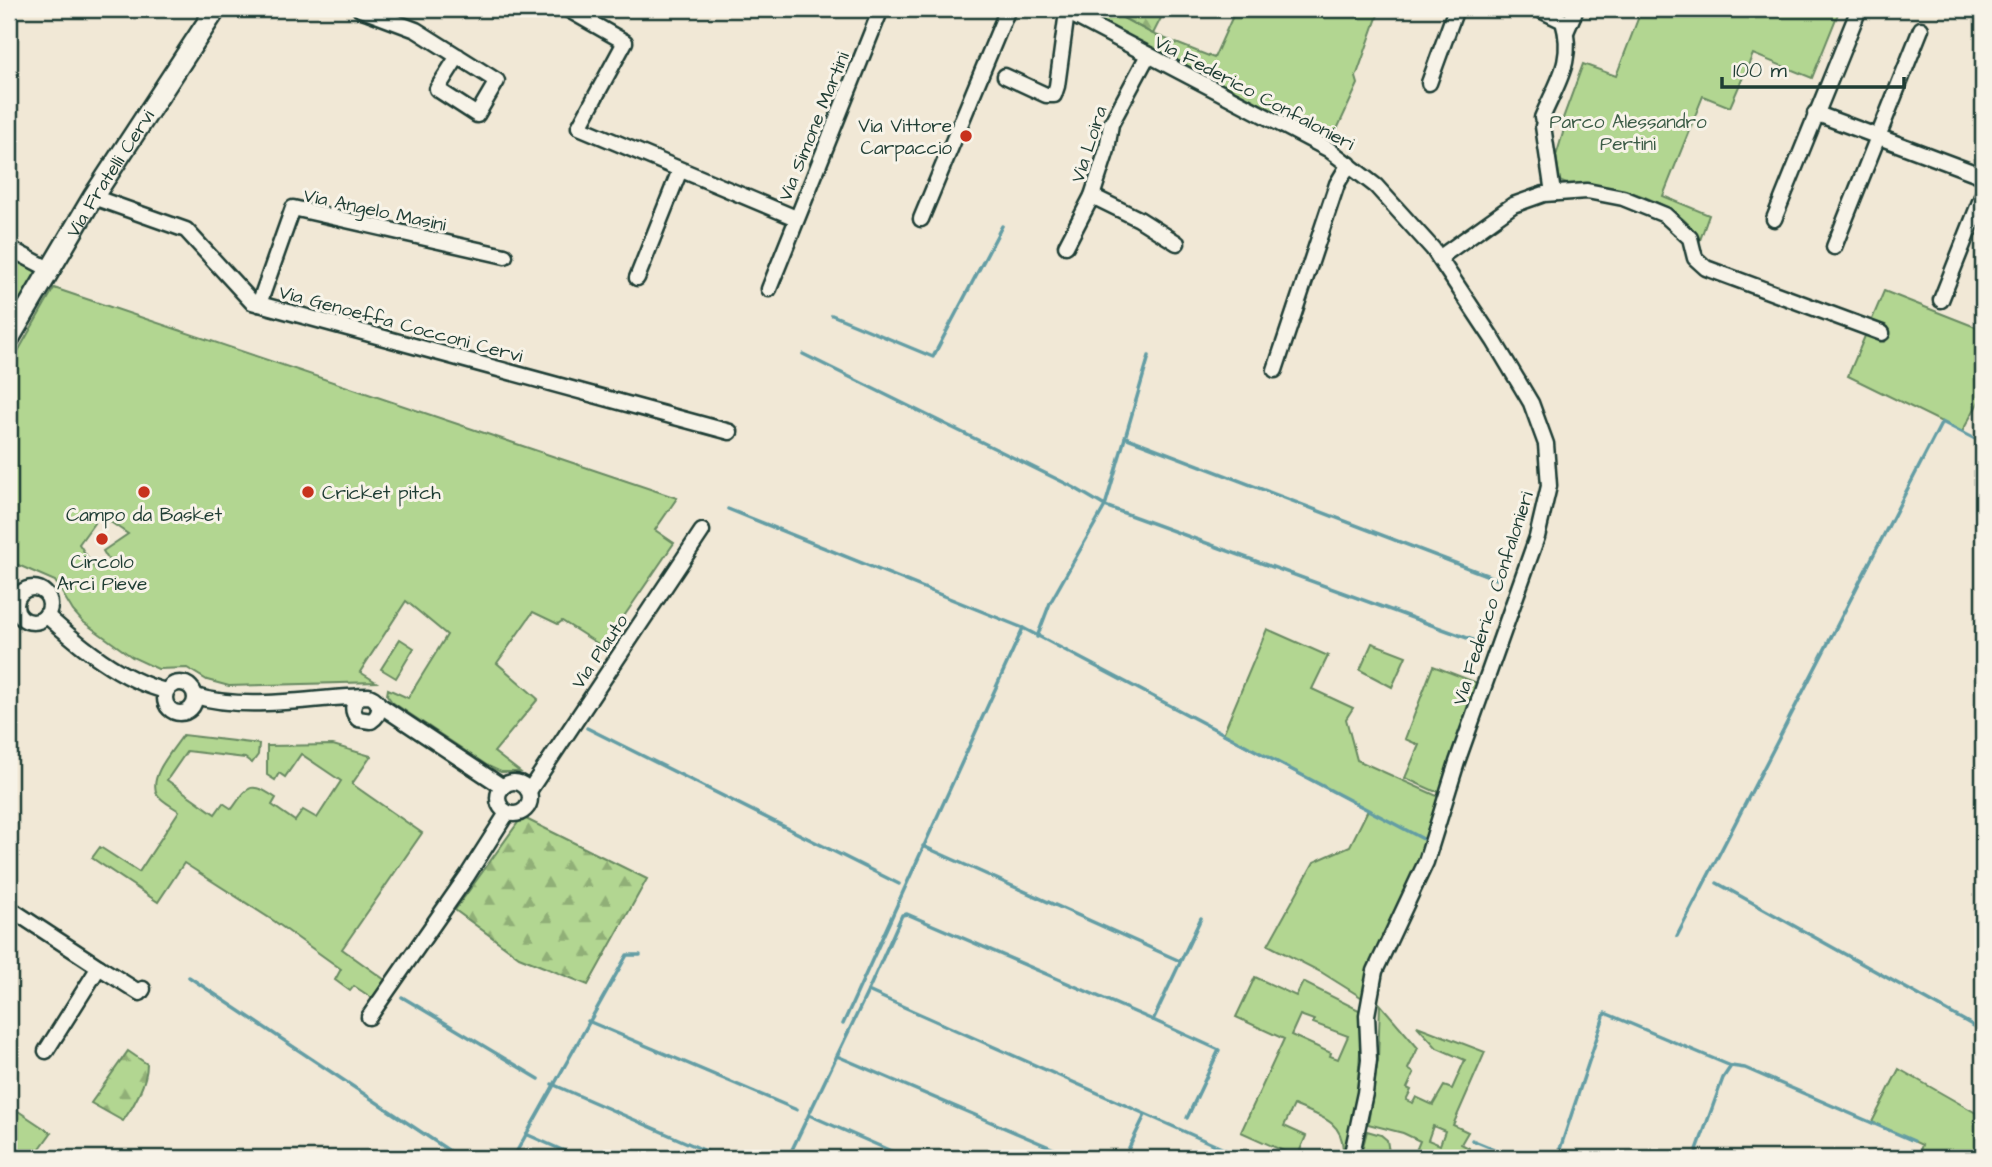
<svg xmlns="http://www.w3.org/2000/svg" width="1992" height="1167" font-family="'Architects Daughter',sans-serif">
<defs>
<pattern id="forest-firs" width="22" height="20" patternUnits="userSpaceOnUse" patternTransform="scale(1.75)"><rect width="22" height="20" fill="#b2d691"/><path d="M5 1l3.5 6h-7zM16 11l3.5 6h-7z" fill="#90af77"/></pattern>
</defs>
<rect width="100%" height="100%" fill="#f1e8d6"/>
<filter id="ink" filterUnits="userSpaceOnUse"><feTurbulence type="fractalNoise" baseFrequency=".0143" numOctaves="2"/><feDisplacementMap in="SourceGraphic" scale="14" xChannelSelector="R" yChannelSelector="G"/><feConvolveMatrix kernelMatrix="1 2 1 2 8 2 1 2 1" color-interpolation-filters="sRGB"/></filter>
<g filter="url(#ink)">
<g fill="#b2d691" stroke="#688a62" stroke-width="2" fill-rule="evenodd">
<path d="M 1061,9 L 1121,9 L 1119,16 L 1153,34 L 1214,58 L 1236,9 L 1380,9 L 1356,77 L 1358,84 L 1328,149 Z"/>
<path d="M 1654,9 L 1833,9 L 1839,11 L 1812,78 L 1753,54 L 1730,107 L 1703,96 L 1663,196 L 1709,215 L 1700,240 C 1682,207 1638,191 1603,187 C 1589,185 1572,188 1560,181 L 1556,156 L 1563,133 L 1562,121 L 1583,64 L 1616,76 L 1641,11 L 1651,15 Z"/>
<path d="M 9,248 L 42,266 L 9,323 Z"/>
<path d="M 54,288 L 677,498 L 655,530 L 674,543 L 603,647 L 562,621 L 558,624 L 533,612 L 497,663 L 538,699 L 494,752 L 520,772 L 501,772 L 488,766 L 392,702 L 387,695 L 388,689 L 408,698 L 447,635 L 406,601 L 360,672 L 376,682 L 229,686 L 207,680 L 187,668 L 158,669 L 132,657 L 82,621 L 73,611 L 55,581 L 9,561 L 9,367 ZM 100,515 L 128,534 L 103,551 L 109,561 L 96,570 L 79,544 Z"/>
<path d="M 1884,291 L 1983,330 L 1983,394 L 1962,432 L 1848,376 Z"/>
<path d="M 1267,629 L 1328,656 L 1312,689 L 1353,708 L 1346,719 L 1357,760 L 1446,800 L 1369,1002 L 1321,972 L 1268,945 L 1314,862 L 1350,846 L 1368,810 L 1223,734 Z"/>
<path d="M 400,639 L 414,648 L 396,678 L 381,669 Z"/>
<path d="M 1372,643 L 1406,656 L 1392,687 L 1360,670 Z"/>
<path d="M 1433,666 L 1480,684 L 1444,785 L 1440,791 L 1434,791 L 1405,778 L 1419,745 L 1405,739 Z"/>
<path d="M 183,735 L 259,744 L 258,755 L 252,763 L 245,758 L 187,751 L 167,780 L 215,814 L 223,803 L 232,809 C 249,785 250,781 276,798 L 272,805 L 295,821 L 303,810 L 317,818 L 341,781 L 301,754 L 285,777 L 279,773 L 275,780 L 267,775 L 267,746 L 333,745 L 371,756 L 352,784 L 422,833 L 342,949 L 385,980 L 372,998 L 354,986 L 350,991 L 335,980 L 341,969 L 274,921 L 184,863 L 158,902 L 92,858 L 100,847 L 139,872 L 179,811 C 172,806 161,801 157,794 C 148,776 174,749 183,735 Z"/>
<path d="M 1255,977 L 1296,996 L 1303,982 L 1363,1012 L 1356,1107 L 1347,1149 L 1343,1149 C 1342,1119 1317,1116 1294,1105 L 1284,1126 L 1306,1136 L 1300,1150 L 1311,1155 L 1310,1158 L 1299,1158 L 1241,1132 L 1284,1039 L 1236,1017 ZM 1300,1015 L 1314,1020 L 1313,1023 L 1348,1036 L 1338,1059 L 1330,1056 L 1331,1053 L 1291,1035 Z"/>
<path d="M 1380,1004 L 1418,1048 L 1408,1069 L 1414,1073 L 1407,1088 L 1411,1090 L 1406,1100 L 1413,1103 L 1416,1097 L 1433,1105 L 1444,1086 L 1452,1089 L 1465,1060 L 1437,1048 L 1417,1026 L 1485,1052 L 1453,1125 L 1468,1132 L 1461,1144 L 1469,1148 L 1465,1158 L 1442,1158 L 1433,1154 L 1431,1158 L 1413,1158 L 1420,1141 L 1403,1133 L 1368,1124 L 1378,1060 ZM 1433,1126 L 1445,1131 L 1440,1145 L 1428,1140 Z"/>
<path d="M 1899,1069 L 1983,1117 L 1983,1158 L 1917,1158 L 1922,1145 L 1872,1122 Z"/>
<path d="M 9,1105 L 51,1133 L 33,1158 L 9,1158 Z"/>
<path d="M 1367,1131 L 1381,1135 L 1387,1140 L 1390,1158 L 1360,1158 Z"/>
</g>
<g fill="url(#forest-firs)" stroke="#688a62" stroke-width="2">
<path d="M 1121,9 L 1153,9 L 1163,14 L 1153,34 L 1118,15 Z"/>
<path d="M 522,817 L 647,879 L 588,985 L 519,957 L 455,910 Z"/>
<path d="M 128,1051 L 147,1064 C 147,1083 134,1106 123,1121 L 91,1103 Z"/>
</g>
<g fill="none" stroke-linecap="round" stroke-linejoin="round">
<g stroke="#639da4" stroke-width="3.5">
<path d="M 832,315 L 933,357 L 1002,226"/>
<path d="M 803,354 L 1073,487 L 1105,506 L 1050,603 L 1037,637"/>
<path d="M 1149,356 L 1105,506 L 1481,643"/>
<path d="M 1980,429 L 1983,423"/>
<path d="M 1125,437 L 1502,581"/>
<path d="M 728,509 L 1023,628 L 1427,841"/>
<path d="M 587,728 L 899,884"/>
<path d="M 923,846 L 1180,961"/>
<path d="M 1717,883 L 1983,1031"/>
<path d="M 1677,936 L 1942,422 L 1983,443"/>
<path d="M 189,977 L 460,1158"/>
<path d="M 868,991 L 1244,1158"/>
<path d="M 402,997 L 539,1079"/>
<path d="M 1153,1020 L 1219,1050 L 1187,1118"/>
<path d="M 588,1021 L 797,1110"/>
<path d="M 843,1024 L 1023,628"/>
<path d="M 837,1056 L 1075,1158"/>
<path d="M 552,1084 L 722,1158"/>
<path d="M 809,1115 L 907,1158"/>
<path d="M 526,1134 L 580,1158"/>
<path d="M 1472,1140 L 1516,1158"/>
<path d="M 513,1158 L 623,962 L 627,955 L 640,955"/>
<path d="M 788,1158 L 868,991 L 902,915 L 907,914 L 1153,1020 L 1201,918"/>
<path d="M 1124,1158 L 1145,1115"/>
<path d="M 1557,1158 L 1605,1013 L 1731,1066 L 1745,1068 L 1914,1141"/>
<path d="M 1694,1158 L 1723,1078 L 1731,1066"/>
</g>
<g stroke="#1f3d34" stroke-width="19">
<g id="minor">
<path d="M 360,9 L 416,30 L 497,81 L 477,115 L 437,89 L 458,56"/>
<path d="M 567,9 L 625,42 L 579,127 L 796,218"/>
<path d="M 1061,9 L 1328,149 L 1376,186 L 1433,249 L 1494,341 L 1531,403 L 1546,444 L 1549,486 L 1537,537 L 1457,762 L 1426,862 L 1375,971 L 1367,1015 L 1369,1060 L 1365,1093 L 1351,1158"/>
<path d="M 1538,9 L 1563,21 C 1575,61 1557,82 1542,118"/>
<path d="M 1566,32 L 1576,9"/>
<path d="M 1005,76 L 1046,95 L 1054,95 L 1057,86 L 1067,12"/>
<path d="M 1429,83 L 1456,9"/>
<path d="M 1815,113 L 1983,176"/>
<path d="M 1543,126 L 1553,193"/>
<path d="M 1092,196 L 1139,219 L 1177,243"/>
<path d="M 93,197 L 186,230 L 252,302 L 730,432"/>
<path d="M 921,219 L 1008,9"/>
<path d="M 1774,219 L 1859,9"/>
<path d="M 1066,246 L 1092,196 L 1107,150 L 1111,124 L 1148,55"/>
<path d="M 1834,247 L 1921,29"/>
<path d="M 9,248 L 49,269"/>
<path d="M 1439,258 L 1513,205 L 1544,194 L 1587,191 L 1623,198 L 1665,215 L 1690,238 L 1695,258 L 1706,268 L 1882,333"/>
<path d="M 637,278 L 680,170"/>
<path d="M 769,289 L 881,9"/>
<path d="M 1941,300 L 1983,194"/>
<path d="M 259,304 L 293,208 L 505,256"/>
<path d="M 1275,370 L 1337,184 L 1349,164"/>
<circle cx="33" cy="605" r="17"/>
<path d="M 46,615 C 80,646 121,680 166,691"/>
<circle cx="180" cy="698" r="15"/>
<path d="M 195,696 C 249,712 314,697 369,696 C 382,701 382,714 371,721 L 358,719 C 351,711 352,703 360,697"/>
<path d="M 378,704 L 503,787"/>
<circle cx="514" cy="798" r="16"/>
<path d="M 529,791 L 702,531"/>
<path d="M 9,908 L 99,967 L 46,1051"/>
<path d="M 99,967 L 140,993 L 143,989"/>
<path d="M 369,1017 L 467,876 L 507,813"/>
</g>
</g>
<g stroke="#1f3d34" stroke-width="24">
<g id="major">
<path id="s1" d="M 9,339 L 93,197 L 216,9"/>
</g>
</g>
<use href="#minor" stroke="#f7f3e8" stroke-width="14"/>
<use href="#major" stroke="#f7f3e8" stroke-width="19"/>
</g>
</g>
<g fill="#c8321e" stroke="#f7f3e8" stroke-width="2.5">
<circle cx="966" cy="136" r="7"/>
<circle cx="144" cy="492" r="7"/>
<circle cx="308" cy="492" r="7"/>
<circle cx="102" cy="539" r="7"/>
</g>
<g text-anchor="middle" stroke-width="6" stroke-linejoin="round" paint-order="stroke">
<g font-size="19" fill="#1f3d34" stroke="#f7f3e8">
<text transform="translate(1255 92) rotate(28)" y="7">Via Federico Confalonieri</text>
<text transform="translate(813 126) rotate(-68)" y="7">Via Simone Martini</text>
<text transform="translate(1088 144) rotate(-72)" y="7">Via Loira</text>
<text dy="7" stroke="none"><textPath href="#s1" startOffset="194">Via Fratelli Cervi</textPath></text>
<text transform="translate(375 209) rotate(12)" y="7">Via Angelo Masini</text>
<text transform="translate(401 323) rotate(15)" y="7">Via Genoeffa Cocconi Cervi</text>
<text transform="translate(1492 598) rotate(-72)" y="7">Via Federico Confalonieri</text>
<text transform="translate(599 651) rotate(-56)" y="7">Via Plauto</text>
</g>
<g font-size="19" fill="#3c5c47" stroke="#f7f3e8">
<text x="1628" y="128">Parco Alessandro<tspan x="1628" dy="22">Pertini</tspan></text>
</g>
<g font-size="19" fill="#1f3d34" stroke="#f7f3e8">
<text x="952" y="132" text-anchor="end">Via Vittore<tspan x="952" dy="22">Carpaccio</tspan></text>
<text x="322" y="499" text-anchor="start">Cricket pitch</text>
<text x="144" y="521">Campo da Basket</text>
<text x="102" y="568">Circolo<tspan x="102" dy="22">Arci Pieve</tspan></text>
</g>
</g>
<rect width="1992" height="1167" fill="none" stroke="#f7f3e8" stroke-width="35"/>
<rect x="18" y="18" width="1957" height="1132" fill="none" stroke="#1f3d34" stroke-width="2.5" filter="url(#ink)"/>
<path d="M1722 77v10h182v-10" fill="none" stroke="#1f3d34" stroke-width="3.5"/>
<text x="1733" y="77" font-size="21" fill="#1f3d34" stroke="#f7f3e8" stroke-width="5" paint-order="stroke">100 m</text>
</svg>
